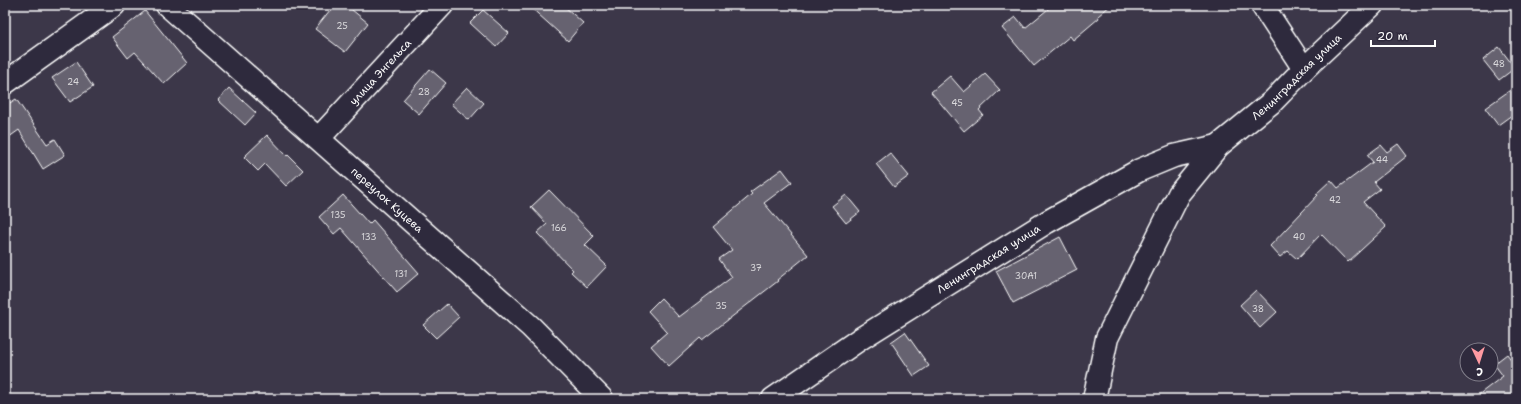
<svg xmlns="http://www.w3.org/2000/svg" width="1521" height="404" font-family="'Shantell Sans',sans-serif">
<rect width="100%" height="100%" fill="#3c3749"/>
<filter id="ink" filterUnits="userSpaceOnUse"><feTurbulence type="fractalNoise" baseFrequency=".025" numOctaves="2"/><feDisplacementMap in="SourceGraphic" scale="8" xChannelSelector="R" yChannelSelector="G"/><feConvolveMatrix kernelMatrix="1 2 1 2 8 2 1 2 1" color-interpolation-filters="sRGB"/></filter>
<g filter="url(#ink)">
<g fill="#666270" stroke="#fff">
<path d="M 334,5 L 346,5 L 368,23 L 345,52 L 315,29 Z"/>
<path d="M 528,5 L 563,5 L 583,23 L 568,41 Z"/>
<path d="M 1053,5 L 1111,5 L 1098,16 L 1099,18 L 1073,40 L 1070,36 L 1034,66 L 1002,28 L 1016,17 L 1025,28 Z"/>
<path d="M 483,10 L 509,33 L 496,47 L 470,23 Z"/>
<path d="M 145,11 L 187,63 L 164,84 L 135,52 L 128,58 L 112,37 Z"/>
<path d="M 1499,47 L 1515,68 L 1499,80 L 1483,60 Z"/>
<path d="M 76,62 L 93,87 L 70,102 L 52,78 Z"/>
<path d="M 430,69 L 446,83 L 419,114 L 403,100 Z"/>
<path d="M 985,74 L 1000,90 L 979,110 L 983,115 L 964,131 L 931,92 L 950,76 L 964,92 Z"/>
<path d="M 1516,86 L 1516,112 L 1498,125 L 1485,108 Z"/>
<path d="M 467,87 L 484,103 L 469,120 L 451,104 Z"/>
<path d="M 229,88 L 256,113 L 245,125 L 218,100 Z"/>
<path d="M 16,99 L 47,144 L 55,139 L 65,155 L 43,169 L 19,130 L 5,140 L 5,106 Z"/>
<path d="M 267,135 L 287,156 L 288,155 L 303,170 L 286,186 L 265,164 L 258,171 L 244,157 Z"/>
<path d="M 1398,144 L 1407,156 L 1374,182 L 1380,189 L 1363,202 L 1386,227 L 1348,262 L 1321,234 L 1297,259 L 1288,251 L 1280,257 L 1270,246 L 1318,195 L 1316,194 L 1331,180 L 1338,188 L 1373,162 L 1367,155 L 1381,145 L 1387,152 Z"/>
<path d="M 890,153 L 909,176 L 894,187 L 876,164 Z"/>
<path d="M 782,169 L 792,182 L 764,203 L 808,255 L 777,280 L 778,281 L 702,340 L 700,338 L 669,366 L 651,346 L 667,332 L 648,311 L 661,298 L 679,317 L 732,277 L 719,259 L 732,250 L 713,227 L 752,194 L 750,192 Z"/>
<path d="M 549,190 L 594,236 L 585,245 L 607,266 L 587,287 L 571,272 L 573,270 L 537,233 L 547,224 L 531,207 Z"/>
<path d="M 343,195 L 369,224 L 373,220 L 419,273 L 397,292 L 341,228 L 334,234 L 319,217 Z"/>
<path d="M 846,195 L 860,212 L 846,223 L 832,206 Z"/>
<path d="M 1060,237 L 1077,270 L 1013,303 L 996,271 Z"/>
<path d="M 1256,290 L 1277,312 L 1260,328 L 1240,305 Z"/>
<path d="M 447,304 L 459,317 L 436,338 L 423,325 Z"/>
<path d="M 905,332 L 929,366 L 914,376 L 891,342 Z"/>
<path d="M 1507,354 L 1516,366 L 1516,399 L 1473,399 L 1503,376 L 1494,364 Z"/>
</g>
<g fill="none" stroke-linecap="round" stroke-linejoin="round">
<g stroke="#fff" stroke-width="25">
<g id="minor">
<path id="s1" d="M 167,5 L 531,327 L 602,399"/>
<path d="M 1262,5 L 1304,69"/>
<path d="M 5,83 L 114,5"/>
<path id="s2" d="M 319,138 L 442,5"/>
<path id="s3" d="M 773,399 L 860,339 L 1047,222 L 1140,170 L 1174,156 L 1218,146"/>
<path id="s4" d="M 1094,399 L 1107,338 L 1179,194 L 1218,146 L 1272,102 L 1304,69 L 1372,5"/>
</g>
</g>
<use href="#minor" stroke="#2f2a3d" stroke-width="22"/>
</g>
</g>
<g text-anchor="middle" stroke-width="3" stroke-linejoin="round" paint-order="stroke">
<g font-size="9" fill="#d9d8db">
<text x="342" y="29">25</text>
<text x="1499" y="67">48</text>
<text x="73" y="85">24</text>
<text x="424" y="95">28</text>
<text x="957" y="106">45</text>
<text x="1382" y="163">44</text>
<text x="1335" y="203">42</text>
<text x="338" y="218">135</text>
<text x="559" y="231">166</text>
<text x="369" y="240">133</text>
<text x="1299" y="240">40</text>
<text x="756" y="271">37</text>
<text x="401" y="277">131</text>
<text x="1026" y="279">30А1</text>
<text x="721" y="309">35</text>
<text x="1258" y="312">38</text>
</g>
<g font-size="11" fill="#fff" stroke="#2f2a3d">
<text dy="4" stroke="none"><textPath href="#s2" startOffset="90">улица Энгельса</textPath></text>
<text dy="4" stroke="none"><textPath href="#s4" startOffset="390">Ленинградская улица</textPath></text>
<text dy="4" stroke="none"><textPath href="#s1" startOffset="294">переулок Куцева</textPath></text>
<text dy="4" stroke="none"><textPath href="#s3" startOffset="257">Ленинградская улица</textPath></text>
</g>
</g>
<rect width="1521" height="404" fill="none" stroke="#2f2a3d" stroke-width="20"/>
<rect x="10" y="10" width="1501" height="384" fill="none" stroke="#fff" stroke-width="1.5" filter="url(#ink)"/>
<g transform="translate(1479 362) rotate(176)"><circle r="19" fill="#2f2a3d" stroke="#827f8b"/>
<path d="M0-3L7 15L0 10L-7 15Z" fill="#ff9aa2"/>
<text y="-6" font-size="11" font-weight="bold" text-anchor="middle" fill="#ffffff">С</text>
</g>
<path d="M1371 40v6h64v-6" fill="none" stroke="#ffffff" stroke-width="2"/>
<text x="1377" y="40" font-size="12" fill="#ffffff" stroke="#2f2a3d" stroke-width="3" paint-order="stroke">20 m</text>
</svg>
